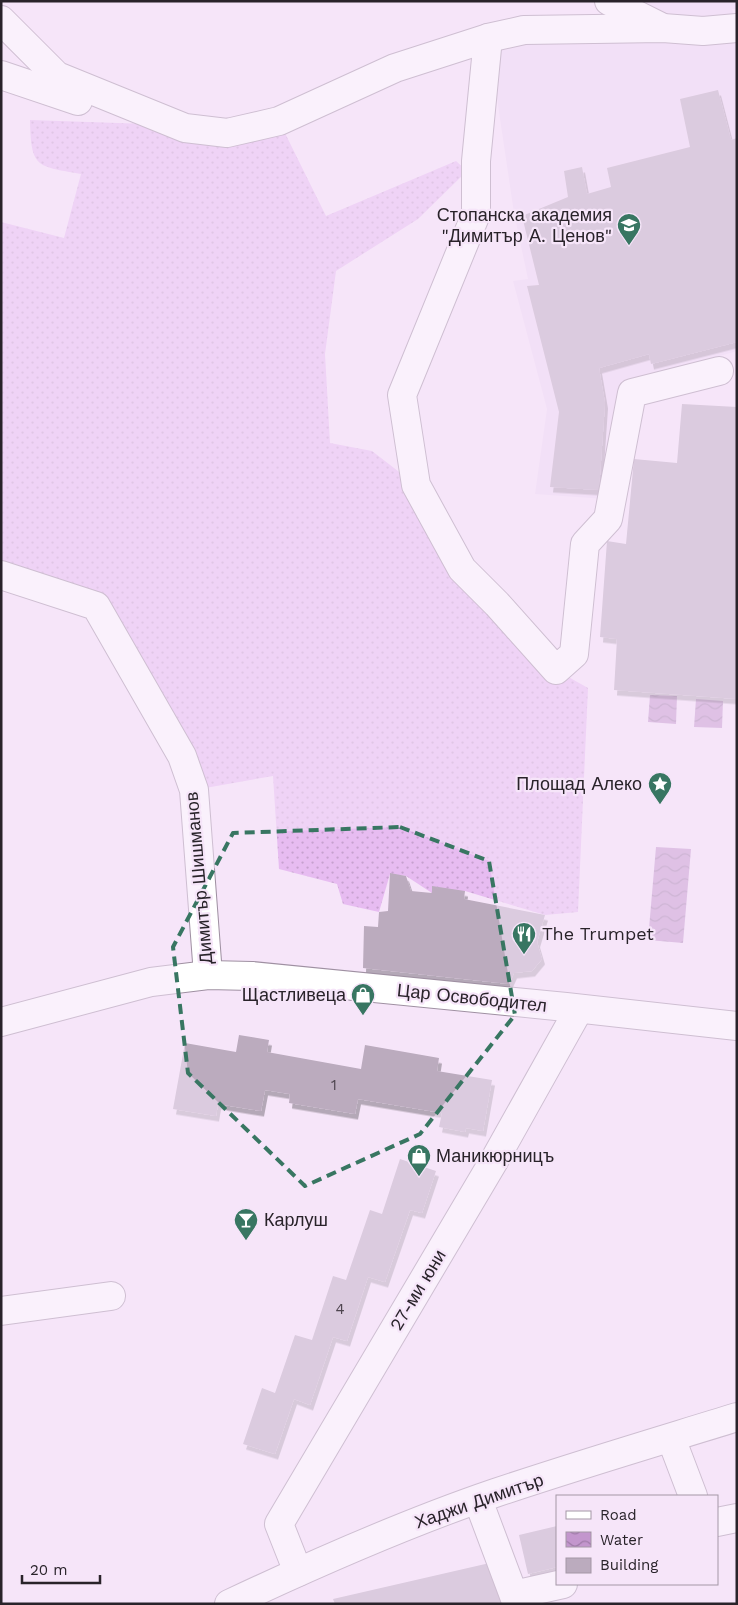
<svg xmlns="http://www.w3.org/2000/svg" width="738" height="1605" font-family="'Work Sans',sans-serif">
<defs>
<pattern id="grass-dots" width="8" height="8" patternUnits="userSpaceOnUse" patternTransform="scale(1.25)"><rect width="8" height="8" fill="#e7bcf1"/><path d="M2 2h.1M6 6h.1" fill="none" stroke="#c6a1cf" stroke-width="1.8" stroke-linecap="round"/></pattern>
<pattern id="water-waves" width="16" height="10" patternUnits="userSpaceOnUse" patternTransform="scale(1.25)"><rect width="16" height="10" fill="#c396cd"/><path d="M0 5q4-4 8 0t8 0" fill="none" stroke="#9e7aa7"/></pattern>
<filter id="shadow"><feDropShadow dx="3" dy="5.5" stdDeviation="0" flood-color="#0004"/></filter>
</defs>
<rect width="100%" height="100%" fill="#f6e5f9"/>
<path fill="#eed9f3" d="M 643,1 L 737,1 L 737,9 L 732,9 L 737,30 L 737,351 L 620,385 L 605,499 L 535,494 L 547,409 L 513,281 L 528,279 L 514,213 L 488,38 L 658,40 L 662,11 Z"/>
<path fill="url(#grass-dots)" d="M 30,120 L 147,124 L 279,121 L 326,216 L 456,161 L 467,171 L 418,219 L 336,271 L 325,354 L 330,443 L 372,451 L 416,485 L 462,569 L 556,670 L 588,688 L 578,912 L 545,915 L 465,891 L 432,893 L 406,876 L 390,874 L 379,912 L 343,904 L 337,884 L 279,869 L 273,776 L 194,790 L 96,606 L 1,575 L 1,222 L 64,238 L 81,174 C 36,166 31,168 30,120 Z"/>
<g fill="url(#water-waves)">
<path d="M 650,695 L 677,696 L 676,724 L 648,722 Z"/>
<path d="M 696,699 L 723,701 L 722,728 L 694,727 Z"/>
<path d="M 656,847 L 691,849 L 683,943 L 648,940 Z"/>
</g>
<g fill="#bbabbe" filter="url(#shadow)">
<path d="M 718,90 L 731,140 L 737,138 L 737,342 L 651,364 L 649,354 L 599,368 L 605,403 L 599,490 L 550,487 L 559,412 L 527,286 L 539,285 L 522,216 L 568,197 L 564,171 L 582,167 L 587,194 L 611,187 L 607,168 L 690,147 L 680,99 Z"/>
<path d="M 682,404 L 737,407 L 737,699 L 614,690 L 617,639 L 600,637 L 607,541 L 626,544 L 634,459 L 677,463 Z"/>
<path d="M 390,873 L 406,876 L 411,891 L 432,893 L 432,886 L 465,891 L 464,899 L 545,915 L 537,942 L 542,959 L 532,971 L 514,973 L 509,984 L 363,968 L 364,926 L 378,927 L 379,912 L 388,911 Z"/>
<path d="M 239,1035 L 269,1040 L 267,1052 L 361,1069 L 365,1045 L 439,1058 L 437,1071 L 492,1080 L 483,1131 L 466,1128 L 465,1132 L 439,1127 L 442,1113 L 358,1099 L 355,1114 L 289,1103 L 290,1094 L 265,1090 L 261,1111 L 218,1104 L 216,1116 L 173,1109 L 185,1043 L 236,1052 Z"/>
<path d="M 400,1159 L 436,1171 L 422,1213 L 410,1210 L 385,1282 L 368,1277 L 347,1341 L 333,1337 L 310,1405 L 294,1399 L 275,1454 L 243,1444 L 262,1388 L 275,1393 L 295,1335 L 312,1340 L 333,1276 L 346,1280 L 370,1210 L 382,1214 Z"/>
<path d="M 557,1526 L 557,1567 L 528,1574 L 519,1535 Z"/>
<path d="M 494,1562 L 503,1601 L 493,1604 L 335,1604 L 333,1599 Z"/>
</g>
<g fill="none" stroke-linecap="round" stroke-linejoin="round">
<g stroke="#9f90a2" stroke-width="30">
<g id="minor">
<path d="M 609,1 L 659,26"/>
<path d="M 1,20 L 57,76 L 185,128 L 227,133 L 279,121 L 395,68 L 488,38 L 524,30 L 663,28 L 703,31 L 737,28"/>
<path d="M 488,38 L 476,161 L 476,214 L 402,395 L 416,485 L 462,569 L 497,604 L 556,670 L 574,654 L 585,544 L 608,519 L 632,393 L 719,371"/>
<path d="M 1,75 L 78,101"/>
<path d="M 1,575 L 96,606 L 182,756 L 194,790 L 208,975"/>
<path d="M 1,1022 L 151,982 L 208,975 L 252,976 L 566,1007 L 737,1026"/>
<path d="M 1,1311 L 111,1296"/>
<path d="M 671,1438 L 693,1496"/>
<path d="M 478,1500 L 517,1604"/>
<path d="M 717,1522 L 737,1518"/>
<path d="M 298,1572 L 279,1524 L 495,1159 L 579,1009"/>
<path d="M 514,1595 L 563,1584"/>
<path d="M 229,1604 C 316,1563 404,1524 495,1493 C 575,1466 656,1442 737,1417"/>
</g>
</g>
<use href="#minor" stroke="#fff" stroke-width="28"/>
</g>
<path d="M0 0H738V1605H0ZM 400,827 L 489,861 L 515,1015 L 420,1134 L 305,1186 L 188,1073 L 173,947 L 233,833 Z" fill="#f6e5f9" fill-opacity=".55" fill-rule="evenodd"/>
<path fill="none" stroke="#387662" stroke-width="4" stroke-dasharray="10 6" stroke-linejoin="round" d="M 400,827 L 489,861 L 515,1015 L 420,1134 L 305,1186 L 188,1073 L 173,947 L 233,833 Z"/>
<defs>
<g id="university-pin" transform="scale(1.25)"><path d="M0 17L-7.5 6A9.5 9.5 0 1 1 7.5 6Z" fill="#387662" stroke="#f6e5f9"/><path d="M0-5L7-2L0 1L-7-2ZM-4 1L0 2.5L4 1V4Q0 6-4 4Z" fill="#fff"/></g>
<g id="sight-pin" transform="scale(1.25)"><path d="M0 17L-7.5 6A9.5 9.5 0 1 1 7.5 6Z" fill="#387662" stroke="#f6e5f9"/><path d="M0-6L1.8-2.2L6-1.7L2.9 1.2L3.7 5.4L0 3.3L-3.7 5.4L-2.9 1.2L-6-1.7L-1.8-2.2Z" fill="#fff"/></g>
<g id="restaurant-pin" transform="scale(1.25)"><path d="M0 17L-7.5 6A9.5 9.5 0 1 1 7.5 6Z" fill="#387662" stroke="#f6e5f9"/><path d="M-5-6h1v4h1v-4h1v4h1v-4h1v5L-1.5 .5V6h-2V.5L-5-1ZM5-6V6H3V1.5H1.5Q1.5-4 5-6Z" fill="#fff"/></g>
<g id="shop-pin" transform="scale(1.25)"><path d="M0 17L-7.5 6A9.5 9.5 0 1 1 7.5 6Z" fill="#387662" stroke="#f6e5f9"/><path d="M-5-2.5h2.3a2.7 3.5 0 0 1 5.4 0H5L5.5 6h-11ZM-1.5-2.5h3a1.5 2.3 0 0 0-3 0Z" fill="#fff"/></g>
<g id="bar-pin" transform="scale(1.25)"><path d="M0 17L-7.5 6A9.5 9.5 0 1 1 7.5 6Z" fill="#387662" stroke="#f6e5f9"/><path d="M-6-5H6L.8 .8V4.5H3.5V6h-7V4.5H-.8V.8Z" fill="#fff"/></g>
</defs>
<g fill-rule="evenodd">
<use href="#university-pin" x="629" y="225"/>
<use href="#sight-pin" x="660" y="784"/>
<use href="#restaurant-pin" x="524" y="934"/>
<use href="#shop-pin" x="363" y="995"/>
<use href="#shop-pin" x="419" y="1156"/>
<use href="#bar-pin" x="246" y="1220"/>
</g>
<g text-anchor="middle" stroke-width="4.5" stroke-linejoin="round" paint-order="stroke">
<g font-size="15" fill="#4e454f">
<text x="334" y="1090">1</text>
<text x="340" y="1314">4</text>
</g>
<g font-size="18" fill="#29232a" stroke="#f6e5f9" text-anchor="end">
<text x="612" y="221">Стопанска академия<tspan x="612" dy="21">"Димитър А. Ценов"</tspan></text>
<text x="642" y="790">Площад Алеко</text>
<text x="542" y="940" text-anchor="start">The Trumpet</text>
<text x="346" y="1001">Щастливеца</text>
<text x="436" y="1162" text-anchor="start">Маникюрницъ</text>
<text x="264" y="1226" text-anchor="start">Карлуш</text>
</g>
<g font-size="18" fill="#29232a" stroke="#f6e5f9">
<text transform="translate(199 878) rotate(-95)" y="6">Димитър Шишманов</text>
<text transform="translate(472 998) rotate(6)" y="6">Цар Освободител</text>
<text transform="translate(418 1290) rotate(-59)" y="6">27-ми юни</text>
<text transform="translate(479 1501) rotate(-19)" y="6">Хаджи Димитър</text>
</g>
</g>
<rect width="738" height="1605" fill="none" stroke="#29232a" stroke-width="5"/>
<rect x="556" y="1495" width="162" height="90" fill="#f6e5f9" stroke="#a497a6"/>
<rect x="566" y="1511" width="25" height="8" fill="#ffffff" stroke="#a497a6"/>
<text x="600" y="1520" font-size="15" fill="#29232a">Road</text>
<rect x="566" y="1532" width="25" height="15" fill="url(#water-waves)" stroke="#a497a6"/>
<text x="600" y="1545" font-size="15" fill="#29232a">Water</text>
<rect x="566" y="1558" width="25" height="15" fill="#bbabbe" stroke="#a497a6"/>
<text x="600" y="1570" font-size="15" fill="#29232a">Building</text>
<path d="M22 1575v8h78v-8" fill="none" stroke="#29232a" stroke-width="2.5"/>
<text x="30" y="1575" font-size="15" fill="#29232a" stroke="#f6e5f9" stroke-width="4" paint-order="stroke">20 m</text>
</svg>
